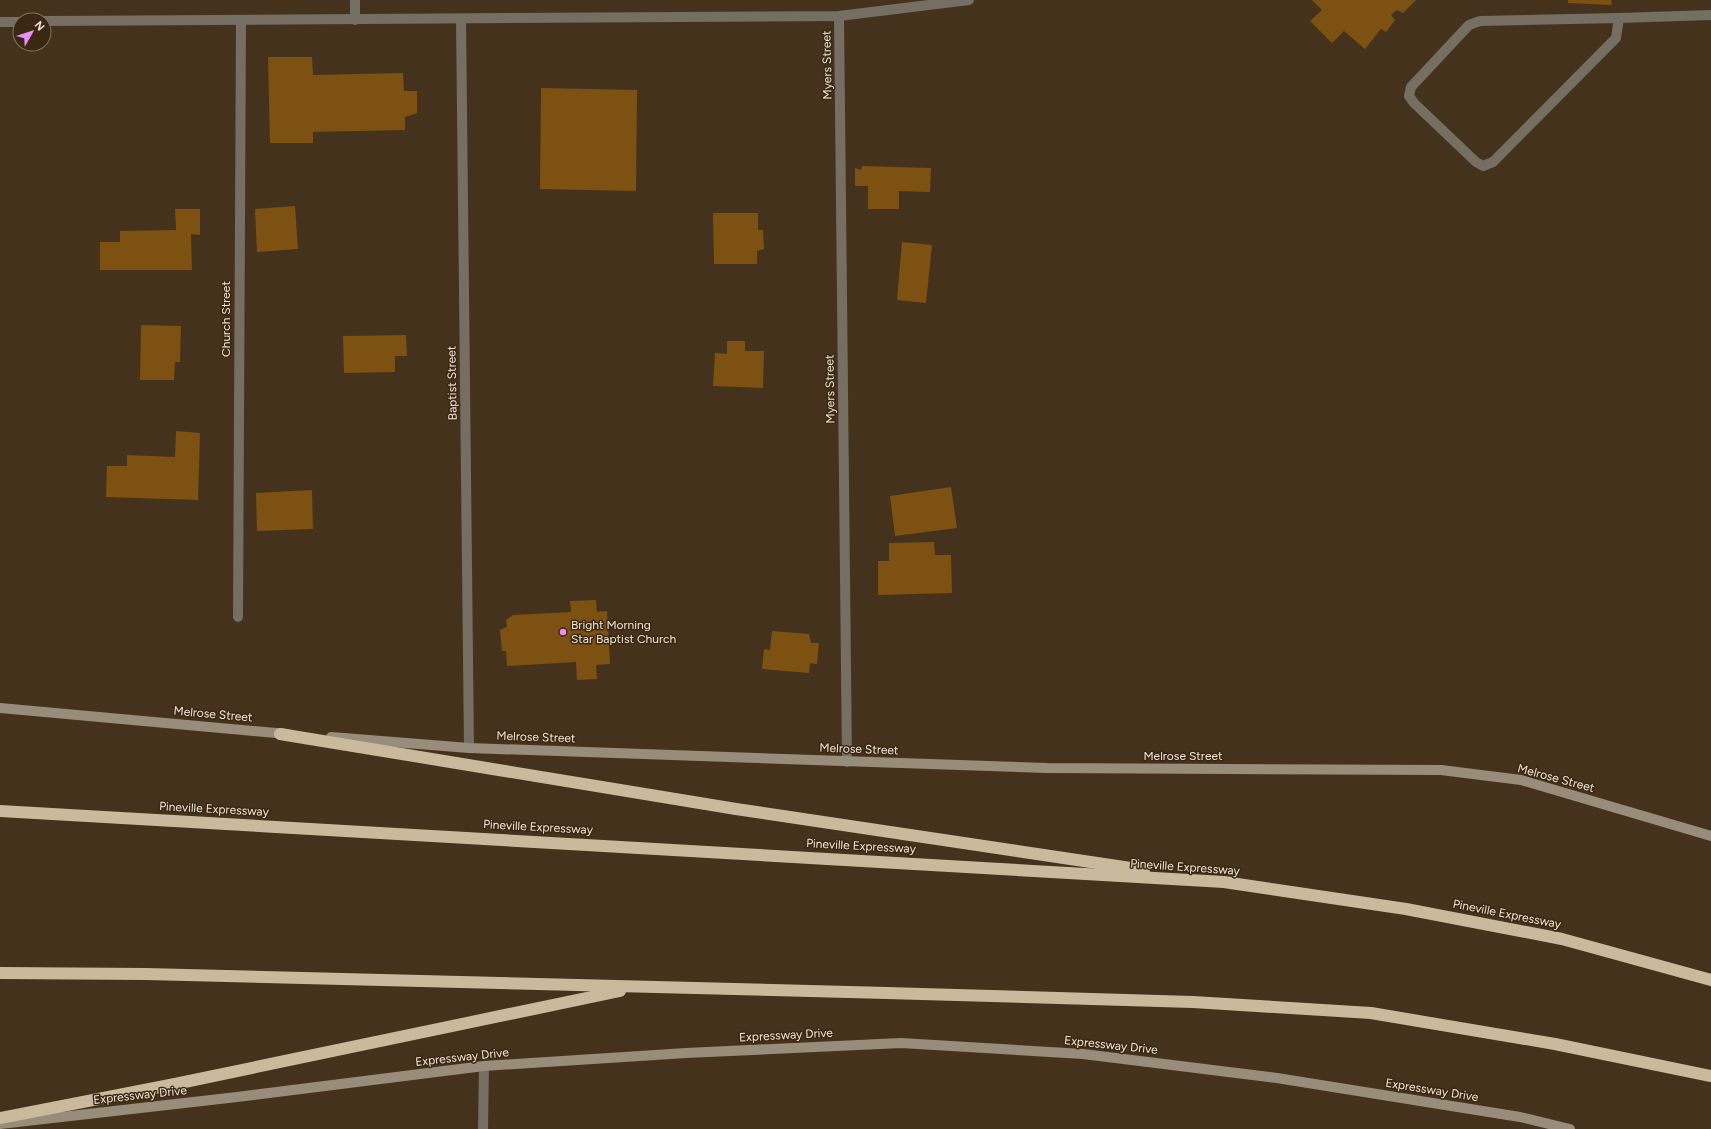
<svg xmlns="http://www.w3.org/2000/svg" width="1711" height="1129" font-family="Figtree,sans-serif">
<rect width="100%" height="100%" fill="#45321c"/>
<g fill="#7c5112">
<path d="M 1312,0 L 1416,0 L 1403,13 L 1397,10 L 1391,15 L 1395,20 L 1386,32 L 1381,29 L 1365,49 L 1344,31 L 1332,43 L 1310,21 L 1322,10 Z"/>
<path d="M 1568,0 L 1611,0 L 1612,5 L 1568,3 Z"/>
<path d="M 268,57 L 312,57 L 313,75 L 403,73 L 404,91 L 417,91 L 417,113 L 405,117 L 405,130 L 313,132 L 313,143 L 270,143 Z"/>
<path d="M 541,88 L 637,90 L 636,191 L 540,189 Z"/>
<path d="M 862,166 L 931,168 L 930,192 L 899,191 L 899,209 L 868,209 L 868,186 L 855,186 L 855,168 L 861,170 Z"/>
<path d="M 295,206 L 298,249 L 257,252 L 255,209 Z"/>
<path d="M 175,209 L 200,209 L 200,235 L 191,234 L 192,270 L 100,270 L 100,242 L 120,242 L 120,231 L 176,230 Z"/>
<path d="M 713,213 L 758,213 L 758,230 L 763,230 L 764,249 L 757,251 L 757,264 L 714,264 Z"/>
<path d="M 902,242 L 932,245 L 926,303 L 897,300 Z"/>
<path d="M 141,325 L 181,326 L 180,362 L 175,362 L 174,380 L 140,380 Z"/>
<path d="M 406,335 L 407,356 L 395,356 L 395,372 L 344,373 L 343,336 Z"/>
<path d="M 727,341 L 745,341 L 745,351 L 764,351 L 763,388 L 713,386 L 715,353 L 727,354 Z"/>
<path d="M 176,431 L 200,433 L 198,500 L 106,497 L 107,466 L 127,466 L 127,455 L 175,457 Z"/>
<path d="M 951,487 L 957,528 L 895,536 L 890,496 Z"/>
<path d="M 312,490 L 313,529 L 257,531 L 256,493 Z"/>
<path d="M 934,542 L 935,555 L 951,555 L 952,593 L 878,595 L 878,561 L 889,561 L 889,543 Z"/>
<path d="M 596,600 L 597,612 L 607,611 L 610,664 L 596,665 L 597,679 L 577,680 L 576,662 L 507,666 L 506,651 L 502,651 L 500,630 L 507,627 L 506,620 L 513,615 L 571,612 L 570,601 Z"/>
<path d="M 772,631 L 809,634 L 811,643 L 819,643 L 817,664 L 810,663 L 809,673 L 762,669 L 764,649 L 770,650 Z"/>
</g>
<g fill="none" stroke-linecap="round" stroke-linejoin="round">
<path stroke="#756e62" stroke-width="10" d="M 1619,18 L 1616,38 L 1493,162 L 1483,166 L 1476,162 L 1414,103 L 1409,96 L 1411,87 L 1469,25 L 1480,21 L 1619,18 L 1711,15"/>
<g stroke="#756e62" stroke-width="10">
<path d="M 839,16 L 847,762"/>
<path d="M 461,19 L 469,748"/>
<path d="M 355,20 L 355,0"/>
<path d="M 44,21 L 839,16 L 969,0"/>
<path d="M 0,22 L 20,22"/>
<path d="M 238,617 L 241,20"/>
<path d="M 483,1129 L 484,1066"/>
</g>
<g stroke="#988d7a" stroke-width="10">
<path d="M 0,708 L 287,734"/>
<path d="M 331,737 L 469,748 L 1047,768 L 1441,770 L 1521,780 L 1711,836"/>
<path d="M 0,1124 L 237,1097 L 484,1066 L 686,1053 L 901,1043 L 1083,1054 L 1277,1078 L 1520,1117 L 1570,1129"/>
</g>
<g stroke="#caba9d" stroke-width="12">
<path d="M 280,734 L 736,809 L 1144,870"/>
<path d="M 0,811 L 1224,882 L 1406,909 L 1562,939 L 1711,980"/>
<path d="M 0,973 L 146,974 L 887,993 L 1193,1002 L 1371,1013 L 1555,1044 L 1711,1076"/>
<path d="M 0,1118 L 175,1084 L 620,991"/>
</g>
</g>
<circle fill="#eb8dfc" stroke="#3a2812" stroke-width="1.5" cx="563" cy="632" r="4"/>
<g text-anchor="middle" stroke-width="3" stroke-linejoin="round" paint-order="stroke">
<g font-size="12" fill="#f1e5d8" stroke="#3a2812">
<text transform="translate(827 65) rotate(-91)" y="4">Myers Street</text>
<text transform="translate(226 319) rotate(-90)" y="4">Church Street</text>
<text transform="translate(452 383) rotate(-91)" y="4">Baptist Street</text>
<text transform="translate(830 389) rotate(-91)" y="4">Myers Street</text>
<text transform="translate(213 714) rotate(5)" y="4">Melrose Street</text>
<text transform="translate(536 737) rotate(2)" y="4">Melrose Street</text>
<text transform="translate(859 749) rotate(2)" y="4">Melrose Street</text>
<text x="1183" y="760">Melrose Street</text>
<text transform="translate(1556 778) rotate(15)" y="4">Melrose Street</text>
<text transform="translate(214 809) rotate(3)" y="4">Pineville Expressway</text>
<text transform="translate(538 827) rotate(3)" y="4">Pineville Expressway</text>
<text transform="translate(861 846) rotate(3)" y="4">Pineville Expressway</text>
<text transform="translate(1185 867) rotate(4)" y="4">Pineville Expressway</text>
<text transform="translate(1507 914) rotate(11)" y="4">Pineville Expressway</text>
<text transform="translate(786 1035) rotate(-3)" y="4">Expressway Drive</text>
<text transform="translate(1111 1045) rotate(6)" y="4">Expressway Drive</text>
<text transform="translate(462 1057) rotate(-6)" y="4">Expressway Drive</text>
<text transform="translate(1432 1090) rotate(9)" y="4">Expressway Drive</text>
<text transform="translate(140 1095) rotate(-6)" y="4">Expressway Drive</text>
</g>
<g font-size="12" fill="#f1e5d8" stroke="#3a2812" text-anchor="start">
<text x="571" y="629">Bright Morning<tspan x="571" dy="14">Star Baptist Church</tspan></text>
</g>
</g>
<g transform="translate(32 32) rotate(51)"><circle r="19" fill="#3a2812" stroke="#837461"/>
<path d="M0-3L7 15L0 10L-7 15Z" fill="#eb8dfc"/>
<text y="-6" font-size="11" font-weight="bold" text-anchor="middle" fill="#f1e5d8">N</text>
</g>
</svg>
